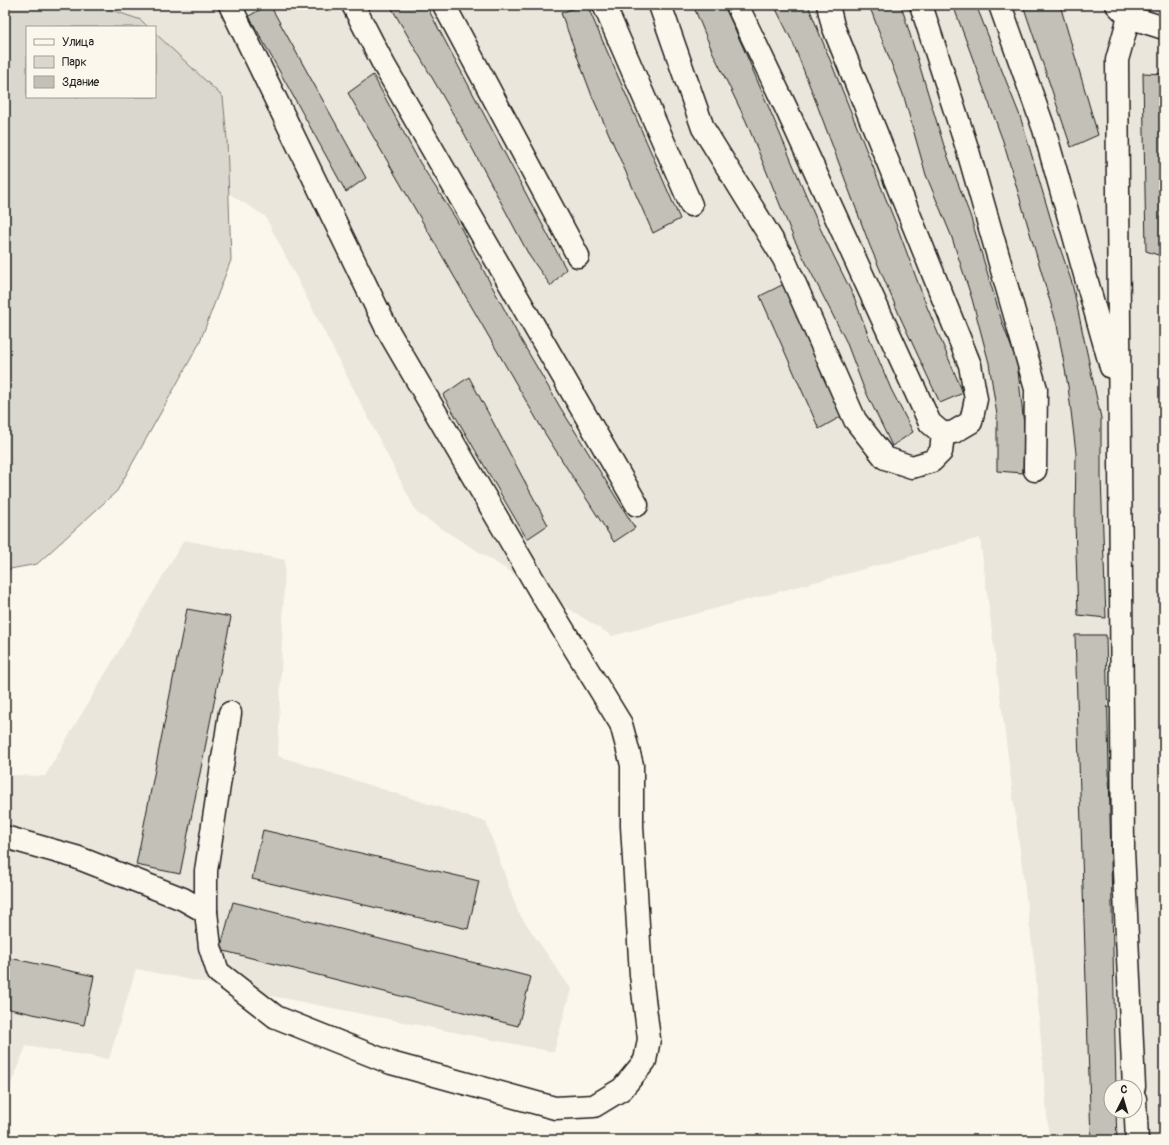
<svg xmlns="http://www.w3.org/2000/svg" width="1169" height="1145" font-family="Pangolin,sans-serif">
<rect width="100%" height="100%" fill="#fbf7ec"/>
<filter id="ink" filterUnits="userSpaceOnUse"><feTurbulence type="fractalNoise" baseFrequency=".025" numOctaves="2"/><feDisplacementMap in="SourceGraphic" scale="8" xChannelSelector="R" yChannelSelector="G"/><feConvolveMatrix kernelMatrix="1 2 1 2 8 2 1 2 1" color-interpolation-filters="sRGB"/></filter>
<g filter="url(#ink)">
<g fill="#eae6dc" fill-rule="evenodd">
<path d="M 5,5 L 1164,5 L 1164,1140 L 1049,1140 L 1035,968 L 980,538 L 612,636 L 417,513 L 265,216 L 74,97 L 155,97 L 155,27 L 27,27 ZM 1111,1087 L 1135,1087 L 1135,1111 L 1111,1111 Z"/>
<path d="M 184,540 L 285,560 L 278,756 L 486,822 L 518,912 L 571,989 L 554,1052 L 136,969 L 109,1059 L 26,1046 L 5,1099 L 5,775 L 45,776 Z"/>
</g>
<path fill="#dad7ce" stroke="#7b7a75" d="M 5,5 L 97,5 L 141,20 L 148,27 L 27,27 L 27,97 L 155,97 L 155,33 L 223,97 L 227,140 L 231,260 L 199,344 L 117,491 L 37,564 L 5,570 Z"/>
<g fill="#c3c0b8" stroke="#1c1c1c">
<path d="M 268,5 L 270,5 L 366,178 L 346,192 L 249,16 Z"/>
<path d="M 394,5 L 426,5 L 566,269 L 551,286 L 530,257 L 463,131 L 391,7 Z"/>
<path d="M 582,5 L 587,5 L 680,219 L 653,233 L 592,96 L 561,13 Z"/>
<path d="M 693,5 L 724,5 L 743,47 L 820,228 L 854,297 L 869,337 L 891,389 L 913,432 L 892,446 L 863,386 L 846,341 L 794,239 L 746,121 L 713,53 Z"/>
<path d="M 774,5 L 808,5 L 898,229 L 927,307 L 963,393 L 940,403 L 901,319 L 870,246 L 816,102 L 793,43 Z"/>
<path d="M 869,5 L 901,5 L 945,149 L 970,215 L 1003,325 L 1017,362 L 1024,425 L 1023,473 L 997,471 L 997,415 L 989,363 L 972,299 L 951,235 L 926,175 L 904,97 Z"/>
<path d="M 953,5 L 976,5 L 1020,116 L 1054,230 L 1072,283 L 1101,418 L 1101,476 L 1106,618 L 1078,615 L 1075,521 L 1076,453 L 1068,386 L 1057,325 L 1003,141 Z"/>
<path d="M 1023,5 L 1060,5 L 1098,135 L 1071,147 Z"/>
<path d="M 1143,73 L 1164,74 L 1164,257 L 1146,251 Z"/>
<path d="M 373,75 L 420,163 L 456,219 L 517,333 L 560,407 L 635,528 L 614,542 L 544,432 L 348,93 Z"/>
<path d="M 784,284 L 842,416 L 819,429 L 760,296 Z"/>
<path d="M 469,377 L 548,525 L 527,539 L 443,395 Z"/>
<path d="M 187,609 L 231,617 L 180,874 L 136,865 Z"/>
<path d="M 1075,635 L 1106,635 L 1116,1087 L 1111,1087 L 1111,1111 L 1116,1111 L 1117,1140 L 1091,1140 Z"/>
<path d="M 263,830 L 479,881 L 468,929 L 252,879 Z"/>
<path d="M 233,902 L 531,977 L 518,1026 L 220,950 Z"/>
<path d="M 5,957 L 94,976 L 84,1025 L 5,1008 Z"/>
</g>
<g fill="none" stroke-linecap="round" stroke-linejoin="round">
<g stroke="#1c1c1c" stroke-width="25">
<g id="minor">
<path d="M 353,5 L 384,65 L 637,505"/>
<path d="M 444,5 L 578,256"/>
<path d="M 604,5 L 691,205"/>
<path d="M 660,5 L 703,128 L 784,259 L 855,420 L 885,458 L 912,467 L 932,461 L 941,452 L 943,434 L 930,423 L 787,110 L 737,5"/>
<path d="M 828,5 L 833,26 L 970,365 L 976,399 L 971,422 L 954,432 L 943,434"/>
<path d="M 921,5 L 968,151 L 1036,389 L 1035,470"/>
<path d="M 1000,5 L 1044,129 L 1111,367"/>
<path d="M 1117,5 L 1129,17 L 1164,28"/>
<path d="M 1129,17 L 1117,60 L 1123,850 L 1134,1087"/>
<path d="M 230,713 L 206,871 L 206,912 L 210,947 L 218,972 L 276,1017 L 391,1063 L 555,1108 L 594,1106 L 622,1089 L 645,1061 L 649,1039 L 641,975 L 632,826 L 632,765 L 621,724 L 545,600 L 387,329 L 230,5"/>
<path d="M 5,837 L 76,857 L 183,899 L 206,912"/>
<path d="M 1135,1099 L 1137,1140"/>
</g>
</g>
<use href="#minor" stroke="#fbf7ec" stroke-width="22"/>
</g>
</g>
<rect width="1169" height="1145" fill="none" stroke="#fbf7ec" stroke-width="20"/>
<rect x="10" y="10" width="1149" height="1125" fill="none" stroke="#1c1c1c" stroke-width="1.5" filter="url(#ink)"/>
<rect x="26" y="26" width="130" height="72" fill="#fbf7ec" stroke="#a29f99"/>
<rect x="34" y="39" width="20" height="6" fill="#fbf7ec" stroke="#a29f99"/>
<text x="62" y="46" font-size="12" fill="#1c1c1c">Улица</text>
<rect x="34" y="56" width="20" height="12" fill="#dad7ce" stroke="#a29f99"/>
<text x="62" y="66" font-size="12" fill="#1c1c1c">Парк</text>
<rect x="34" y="76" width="20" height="12" fill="#c3c0b8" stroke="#a29f99"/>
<text x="62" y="86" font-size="12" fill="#1c1c1c">Здание</text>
<g transform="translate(1123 1099) rotate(5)"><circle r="19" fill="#fbf7ec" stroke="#a29f99"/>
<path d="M0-3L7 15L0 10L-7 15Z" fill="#1c1c1c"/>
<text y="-6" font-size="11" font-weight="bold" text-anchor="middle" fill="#1c1c1c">С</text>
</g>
</svg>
